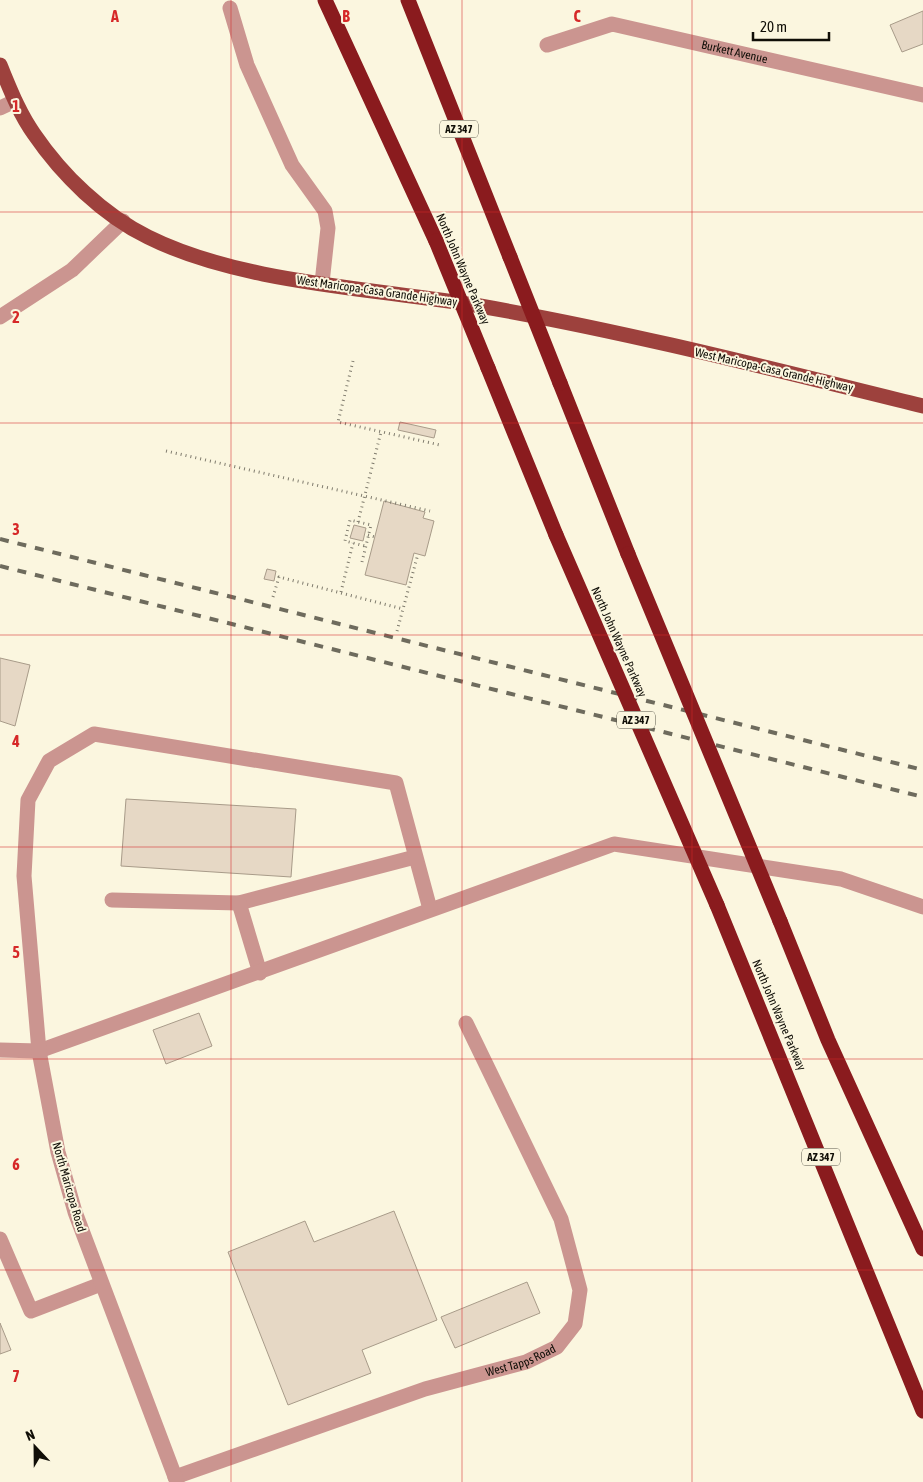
<svg xmlns="http://www.w3.org/2000/svg" width="923" height="1482" font-family="'Asap Condensed',sans-serif">
<rect width="100%" height="100%" fill="#fbf6df"/>
<g fill="#e6d8c5" stroke="#a89b89">
<path d="M 923,11 L 923,44 L 902,52 L 890,25 Z"/>
<path d="M 400,422 L 436,430 L 434,438 L 398,430 Z"/>
<path d="M 384,501 L 425,512 L 423,518 L 434,521 L 425,556 L 414,553 L 406,585 L 365,575 Z"/>
<path d="M 354,525 L 366,528 L 363,541 L 350,538 Z"/>
<path d="M 267,569 L 276,571 L 274,581 L 264,579 Z"/>
<path d="M 0,658 L 30,665 L 15,726 L 0,721 Z"/>
<path d="M 126,799 L 296,809 L 291,877 L 121,866 Z"/>
<path d="M 199,1013 L 212,1046 L 166,1064 L 153,1030 Z"/>
<path d="M 394,1211 L 437,1320 L 362,1350 L 371,1373 L 288,1405 L 228,1252 L 305,1221 L 314,1242 Z"/>
<path d="M 527,1282 L 540,1313 L 455,1348 L 441,1317 Z"/>
<path d="M 0,1323 L 11,1350 L 0,1354 Z"/>
</g>
<g fill="none" stroke-linecap="round" stroke-linejoin="round">
<g stroke="#7f7b6d" stroke-width="3" stroke-dasharray="1 4" stroke-linecap="butt">
<path d="M 353,361 L 338,422 L 440,445"/>
<path d="M 166,451 L 430,511"/>
<path d="M 358,522 L 381,432"/>
<path d="M 368,535 L 375,537"/>
<path d="M 362,562 L 371,525 L 350,520 L 345,541 L 365,546"/>
<path d="M 341,592 L 353,543"/>
<path d="M 273,597 L 279,577 L 403,609"/>
<path d="M 397,631 L 418,554"/>
</g>
<g stroke="#cb9590" stroke-width="15">
<path d="M 230,8 L 247,65 L 292,165 L 325,211 L 328,228 L 322,283"/>
<path id="s1" d="M 547,45 L 612,24 L 923,95"/>
<path d="M 0,108 L 15,101"/>
<path d="M 0,317 L 72,270 L 123,221"/>
<path d="M 112,900 L 239,903 L 415,857"/>
<path d="M 239,903 L 260,973"/>
<path d="M 0,1050 L 39,1051 L 614,844 L 841,879 L 923,907"/>
<path d="M 0,1239 L 31,1311 L 101,1284"/>
<path id="s2" d="M 175,1477 L 425,1389 L 526,1362 L 557,1347 L 575,1324 L 580,1290 L 561,1219 L 466,1023"/>
<path d="M 177,1482 L 75,1212 L 58,1152 L 39,1051 L 24,876 L 28,800 L 49,761 L 94,734 L 396,783 L 430,909"/>
</g>
<path stroke="#9d413d" stroke-width="15" d="M 0,65 C 10,89 19,113 34,134 C 62,175 103,215 148,237 C 242,284 376,288 480,306 C 629,332 776,370 923,406"/>
<g stroke="#8a1b1e" stroke-width="15">
<path d="M 325,0 L 436,241"/>
<path d="M 408,0 L 510,257"/>
<path d="M 488,368 L 556,535"/>
<path d="M 560,383 L 628,554"/>
<path d="M 717,905 L 923,1411"/>
<path d="M 780,921 L 828,1040 L 923,1249"/>
</g>
<g stroke="#6e6b5d" stroke-width="4" stroke-dasharray="9 9" stroke-linecap="butt">
<path d="M 0,539 L 923,770"/>
<path d="M 0,566 L 923,797"/>
</g>
<g stroke="#8a1b1e" stroke-width="15">
<path d="M 436,241 L 488,368"/>
<path d="M 510,257 L 560,383"/>
<path d="M 556,535 L 717,905"/>
<path d="M 628,554 L 780,921"/>
</g>
</g>
<path fill="none" stroke="#d62828" stroke-width="1" stroke-opacity="0.55" d="M 231,0 L 231,1482M 462,0 L 462,1482M 692,0 L 692,1482M 0,212 L 923,212M 0,423 L 923,423M 0,635 L 923,635M 0,847 L 923,847M 0,1059 L 923,1059M 0,1270 L 923,1270"/>
<g text-anchor="middle" stroke-width="4" stroke-linejoin="round" paint-order="stroke">
<g fill="#fbf6df" stroke="#565448" stroke-width="1">
<rect x="440" y="120.5" width="38" height="17" rx="4"/>
<rect x="617" y="711.5" width="38" height="17" rx="4"/>
<rect x="802" y="1148.5" width="38" height="17" rx="4"/>
</g>
<g font-size="11" font-weight="bold" fill="#100e07">
<text x="459" y="133">AZ 347</text>
<text x="636" y="724">AZ 347</text>
<text x="821" y="1161">AZ 347</text>
</g>
<g font-size="12" fill="#100e07" stroke="#fbf6df">
<text dy="4" stroke="none"><textPath href="#s1" startOffset="194">Burkett Avenue</textPath></text>
<text transform="translate(463 269) rotate(67)" y="4">North John Wayne Parkway</text>
<text transform="translate(377 291) rotate(8)" y="4">West Maricopa-Casa Grande Highway</text>
<text transform="translate(774 370) rotate(13)" y="4">West Maricopa-Casa Grande Highway</text>
<text transform="translate(619 642) rotate(66)" y="4">North John Wayne Parkway</text>
<text transform="translate(779 1015) rotate(67)" y="4">North John Wayne Parkway</text>
<text transform="translate(69 1187) rotate(74)" y="4">North Maricopa Road</text>
<text dy="4" stroke="none"><textPath href="#s2" startOffset="365">West Tapps Road</textPath></text>
</g>
</g>
<g font-size="16" text-anchor="middle" font-weight="bold" fill="#d62828" stroke="#fbf6df" stroke-width="4" stroke-linejoin="round" paint-order="stroke">
<text x="115" y="22">A</text>
<text x="346" y="22">B</text>
<text x="577" y="22">C</text>
<text x="16" y="112">1</text>
<text x="16" y="323">2</text>
<text x="16" y="535">3</text>
<text x="16" y="747">4</text>
<text x="16" y="958">5</text>
<text x="16" y="1170">6</text>
<text x="16" y="1382">7</text>
</g>
<g transform="translate(35 1447) rotate(338)" stroke="#fbf6df" stroke-width="4" paint-order="stroke">
<path d="M0-4L9 19L0 12L-9 19Z" fill="#100e07"/>
<text y="-8" font-size="14" font-weight="bold" text-anchor="middle" fill="#100e07">N</text>
</g>
<path d="M753 32v8h76v-8" fill="none" stroke="#100e07" stroke-width="2.5"/>
<text x="760" y="32" font-size="15" fill="#100e07" stroke="#fbf6df" stroke-width="4" paint-order="stroke">20 m</text>
</svg>
